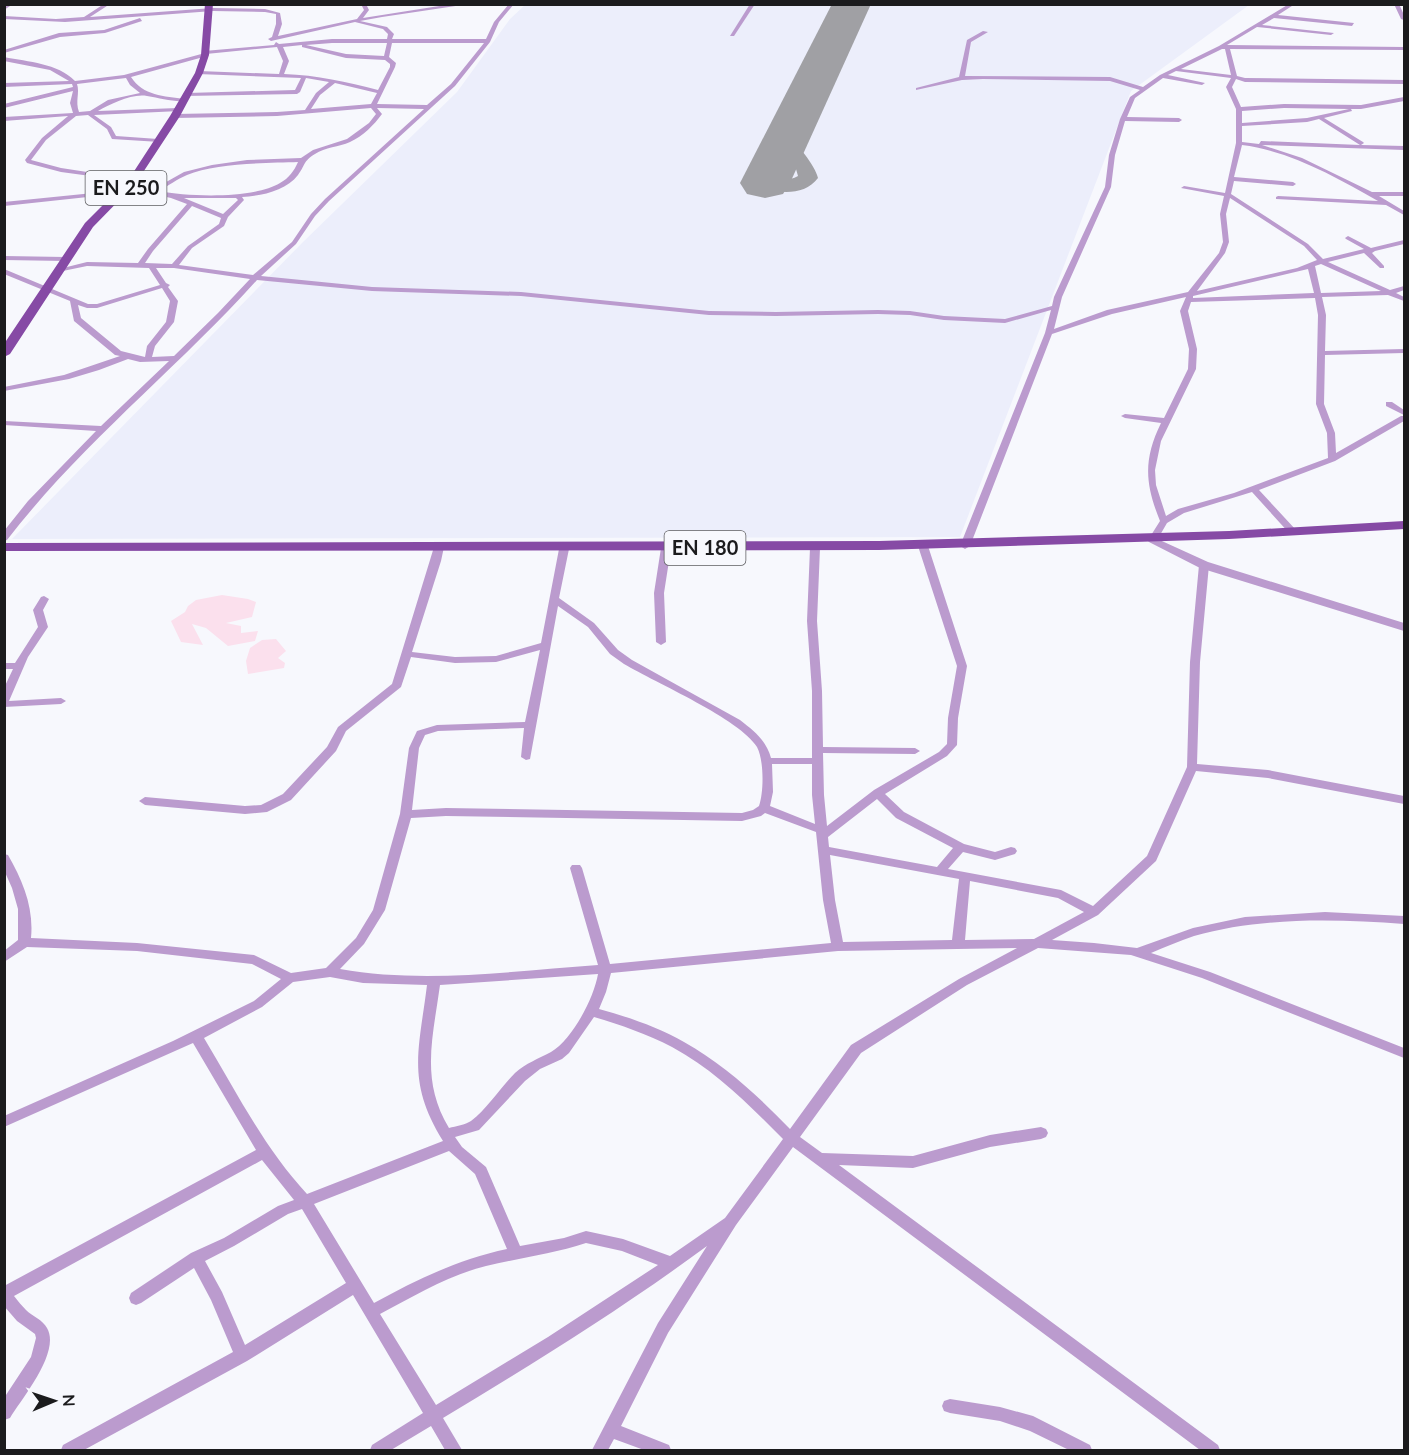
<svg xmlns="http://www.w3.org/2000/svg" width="1409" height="1455" font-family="Lato,sans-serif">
<rect width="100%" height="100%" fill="#f7f8fd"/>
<path fill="#eceefb" d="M 525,5 L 1249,5 L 1131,91 L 960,537 L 12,539 L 302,243 L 457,92 L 510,19 Z"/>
<g fill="#fbe0ed">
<path d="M 222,595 L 248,599 L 256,602 L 252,617 L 226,623 L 241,626 L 241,633 L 258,631 L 255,641 L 228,646 L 206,628 L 192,624 L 203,645 L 181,642 L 171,621 L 185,612 L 188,606 L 196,600 Z"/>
<path d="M 276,639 L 286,651 L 278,658 L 285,663 L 284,668 L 248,674 L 246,661 L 250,648 L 262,640 Z"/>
</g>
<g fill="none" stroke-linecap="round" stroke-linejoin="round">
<path fill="#a0a0a4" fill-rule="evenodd" d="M 785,136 C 795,139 816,167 818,178 C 804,197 777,193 758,187 L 755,183 L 758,179 C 772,175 784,184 798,176 L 796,169 L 776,142 L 778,138 Z"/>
<path fill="#a0a0a4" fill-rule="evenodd" d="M 832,4 L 871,4 L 790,183 L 783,194 L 765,198 L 747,194 L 740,183 Z"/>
<g fill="#bb9bce" fill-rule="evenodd">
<path d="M 7,4 L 13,4 L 4,10 L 4,6 Z"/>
<path d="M 104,4 L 110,4 L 90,17 L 213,8 L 265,9 L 280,13 L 282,24 L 278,36 L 357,19 L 364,10 L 361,4 L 366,4 L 369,10 L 363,18 L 452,4 L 469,4 L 382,17 L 360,21 L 387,27 L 394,34 L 392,39 L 486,39 L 494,22 L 509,4 L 514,4 L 499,22 L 490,42 L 455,86 L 329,201 L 315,216 L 296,244 L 261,276 L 372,287 L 521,292 L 709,311 L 776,312 L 878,310 L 910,311 L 944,316 L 1005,319 L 1052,306 L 1054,297 L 1105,187 L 1109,155 L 1120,119 L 1130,97 L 1140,90 L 1110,81 L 983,79 L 962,80 L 916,90 L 916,88 L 959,77 L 967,40 L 983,31 L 988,32 L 971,42 L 965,76 L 1110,77 L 1143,87 L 1160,75 L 1219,46 L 1289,4 L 1295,4 L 1278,15 L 1354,23 L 1352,26 L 1274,18 L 1262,25 L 1334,33 L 1331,35 L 1257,27 L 1227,45 L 1404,47 L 1404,50 L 1230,49 L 1237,76 L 1245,78 L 1404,80 L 1404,84 L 1245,82 L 1236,79 L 1232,87 L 1241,107 L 1284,104 L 1361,105 L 1404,97 L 1404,101 L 1361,109 L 1351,109 L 1352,111 L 1324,118 L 1363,142 L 1364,143 L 1361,145 L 1404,146 L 1404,150 L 1262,145 L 1302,158 L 1372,192 L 1404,192 L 1404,196 L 1379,196 L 1404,211 L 1404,215 L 1386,205 L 1276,199 L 1276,197 L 1278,196 L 1378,201 C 1336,177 1290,151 1242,145 L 1234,177 L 1293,182 L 1296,184 L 1293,186 L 1234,181 L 1231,194 L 1308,244 L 1323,259 L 1364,249 L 1346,239 L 1345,238 L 1348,236 L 1371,248 L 1404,240 L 1404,244 L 1375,251 L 1372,253 L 1384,266 L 1384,268 L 1380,268 L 1364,253 L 1328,262 L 1390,290 L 1404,286 L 1404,290 L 1396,293 L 1404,297 L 1404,301 L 1388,295 L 1322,297 L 1326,315 L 1325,351 L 1404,349 L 1404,353 L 1325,355 L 1324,404 L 1335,433 L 1336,453 L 1401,416 L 1404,416 L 1404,421 L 1335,461 L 1259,490 L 1296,530 L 1297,532 L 1296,534 L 1290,534 L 1252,492 L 1184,513 L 1167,523 L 1156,542 L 1150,542 L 1148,540 L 1160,521 C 1145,484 1143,460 1161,423 L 1125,418 L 1121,416 L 1125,414 L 1164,418 L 1188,369 L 1189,349 L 1180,311 L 1186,297 L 1112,314 L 1052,334 L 970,546 L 965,549 L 960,546 L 1045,333 L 1051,310 L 1005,323 L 944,320 L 910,315 L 878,314 L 776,316 L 709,315 L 521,296 L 372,291 L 257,280 C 177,369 81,444 7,540 L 4,541 L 4,531 L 28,501 L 96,431 L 4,425 L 4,421 L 101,426 L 169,361 L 140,362 L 128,359 L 99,370 L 69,379 L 4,391 L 4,387 L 64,375 L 120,356 L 115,355 L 74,321 L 70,301 L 4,274 L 4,269 L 88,304 L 97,304 L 160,285 L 149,268 L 87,266 L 58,272 L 55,270 L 87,262 L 138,263 L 148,249 L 187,204 L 171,198 L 125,188 L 125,186 L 152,190 L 184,172 L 212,165 L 247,160 L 301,158 L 313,150 L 347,139 L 369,123 L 376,114 L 371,108 L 277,116 L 175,118 L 172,116 L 175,114 L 277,112 L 305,110 L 316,93 L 329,82 L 306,78 L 300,92 L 297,94 L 185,96 L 185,94 L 187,93 L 295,90 L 301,78 L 197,74 L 197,72 L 199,71 L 279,74 L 283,61 L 277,47 L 206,54 L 204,51 L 274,45 L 276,42 L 279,44 L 332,39 L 387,39 L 388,34 L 383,29 L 355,22 L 271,41 L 268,39 L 272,37 L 276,24 L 276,14 L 265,12 L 213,11 L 65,22 L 4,19 L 4,16 L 56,19 L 84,17 ZM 332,43 L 387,43 L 384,56 L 346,54 L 306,45 ZM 392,43 L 484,43 L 451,84 L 427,105 L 377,104 L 395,67 L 396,63 L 389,57 ZM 302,45 L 302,47 L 346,58 L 385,60 L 390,64 L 390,67 L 378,90 C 347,82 317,75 284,74 L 289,61 L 283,47 ZM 1222,49 L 1225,49 L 1231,75 L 1181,69 ZM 1176,71 L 1231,78 L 1226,87 L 1236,109 L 1236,143 L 1225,193 L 1184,186 L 1181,188 L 1224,196 L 1220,214 L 1223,242 L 1219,253 L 1188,292 L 1107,310 L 1054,329 L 1062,297 L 1111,187 L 1115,155 L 1125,121 L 1179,122 L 1182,120 L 1179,118 L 1127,117 L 1135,98 L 1163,78 L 1202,85 L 1205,83 L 1168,75 ZM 335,83 L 377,93 L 371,104 L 311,109 L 320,95 ZM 377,108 L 424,109 L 325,199 L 311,214 L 292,242 L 253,275 L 179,265 L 192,248 L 224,226 L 228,217 L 244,200 L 242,197 C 261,196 286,191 298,175 C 305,166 303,161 315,154 C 325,147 339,147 350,142 C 363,136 374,125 382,114 ZM 1284,108 L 1349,109 L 1307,118 L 1242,123 L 1242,111 ZM 1319,119 L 1360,145 L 1261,141 L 1259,144 L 1242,142 L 1242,126 L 1307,122 ZM 298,162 C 294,171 289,178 280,183 C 254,199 189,197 159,191 C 168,186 177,179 187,175 C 215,163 267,163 298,162 ZM 184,198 L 236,198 L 238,200 L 223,214 ZM 1230,198 L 1304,246 L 1317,260 L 1297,268 L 1197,291 L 1225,253 L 1229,242 L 1226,214 ZM 192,206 L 221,218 L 219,224 L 188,246 L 172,264 L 145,263 L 153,251 ZM 1321,264 L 1381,291 L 1321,293 L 1315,266 ZM 156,268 L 174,268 L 250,279 L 218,313 L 174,356 L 152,357 L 155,346 L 174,322 L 178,301 L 168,287 L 170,285 L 166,283 ZM 1308,269 L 1314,293 L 1193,298 L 1193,296 ZM 162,288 L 170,301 L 166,322 L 147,346 L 145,357 L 121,351 L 81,318 L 78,305 L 87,308 L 97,308 ZM 1315,298 L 1318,315 L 1316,404 L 1327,433 L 1328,458 L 1234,493 L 1178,509 L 1166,516 L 1156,485 L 1155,470 L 1161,441 L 1196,369 L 1197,349 L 1188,311 L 1191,302 Z"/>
<path d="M 750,4 L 755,4 L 734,36 L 730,36 Z"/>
<path d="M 1394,4 L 1399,4 L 1404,15 L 1404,20 L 1401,19 Z"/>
<path d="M 140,18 L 142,21 L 105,33 L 60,37 L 4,53 L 4,50 L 59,33 L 104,30 Z"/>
<path d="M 205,53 L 207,56 L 131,77 C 143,96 164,96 185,99 L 185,101 C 172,102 160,98 147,96 C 133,93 110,104 98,111 L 178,108 L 180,109 L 180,111 L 94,115 L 111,127 L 116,136 L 158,139 L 160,140 L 160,142 L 112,139 L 107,129 L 88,115 L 76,116 L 46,140 L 31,160 L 61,168 L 133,179 L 135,180 L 135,182 L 61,172 L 27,163 L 25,160 L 42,138 L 68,116 L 4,121 L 4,117 L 73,113 L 70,103 L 73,91 L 4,108 L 4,104 L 73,87 L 72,84 L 4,87 L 4,83 L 69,81 L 50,70 L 4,61 L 4,57 C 29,62 57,63 75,81 L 124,75 ZM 126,78 L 130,85 L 140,93 L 108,100 L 90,111 L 79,112 C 75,101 80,93 77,84 Z"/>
<path d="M 123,190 L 126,192 L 125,193 L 4,206 L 4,202 Z"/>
<path d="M 4,256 L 65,257 L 68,259 L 65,261 L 4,260 Z"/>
<path d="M 1386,402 L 1392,402 L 1404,410 L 1404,415 L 1386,406 Z"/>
<path d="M 923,543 L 928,546 L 967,666 L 958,718 L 957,745 L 947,756 L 885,794 L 904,812 L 964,844 L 995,852 L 1011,847 L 1015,848 L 1017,851 L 1015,854 L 995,860 L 963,852 L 948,869 L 1061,890 L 1093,906 L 1147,856 L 1187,767 L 1190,662 L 1199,565 L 1204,562 L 1209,565 L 1200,662 L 1197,764 L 1268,770 L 1404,796 L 1404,804 L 1268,778 L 1196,771 L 1156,861 L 1098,915 L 1052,940 L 1094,943 L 1137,948 L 1193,928 L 1245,917 L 1325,912 L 1404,916 L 1404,924 C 1335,919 1261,917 1194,936 C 1179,941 1165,947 1151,953 L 1210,972 L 1404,1048 L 1404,1058 L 1202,978 L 1131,955 L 1038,948 L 967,985 L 861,1053 L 800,1137 L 822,1153 L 913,1156 L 990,1135 L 1041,1127 L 1046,1129 L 1048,1133 L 1046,1137 L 1041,1139 L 990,1147 L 913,1168 L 839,1165 L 1218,1445 L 1220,1450 L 1200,1450 L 793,1147 L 736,1225 L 668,1333 L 621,1426 L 669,1445 L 671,1450 L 644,1450 L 614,1439 L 608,1450 L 592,1450 L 658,1323 L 707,1246 C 623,1308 533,1364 443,1418 L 462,1450 L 445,1450 L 431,1426 L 391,1450 L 370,1450 L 372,1445 L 423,1413 L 353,1295 L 247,1361 L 84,1450 L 61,1450 L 63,1445 L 233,1352 L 211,1300 L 194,1268 L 141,1303 L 136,1305 L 131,1303 L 129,1298 L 131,1293 L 191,1253 L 224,1238 L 278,1206 L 294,1200 L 262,1160 L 14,1296 C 18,1301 22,1306 26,1310 C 32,1316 43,1320 47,1328 C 61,1352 22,1398 10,1418 L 4,1420 L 4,1398 L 31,1357 L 36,1338 L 35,1334 L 17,1321 L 4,1306 L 4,1286 L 256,1150 L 193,1043 L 4,1127 L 4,1116 L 173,1041 L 254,1001 L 281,979 L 252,964 L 137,951 L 27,947 L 4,962 L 4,951 L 18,940 L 18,909 L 12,888 L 4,870 L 4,854 L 8,855 C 23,881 34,908 31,938 L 137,943 L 254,955 L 291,973 L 326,968 L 356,938 L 373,910 L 400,814 L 409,748 L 417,731 L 437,725 L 525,722 L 540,650 L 496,662 L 455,663 L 411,657 L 401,687 L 346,731 L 336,751 L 291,800 L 267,812 L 245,814 L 145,805 L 139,801 L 145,797 L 245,806 L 261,805 L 283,794 L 327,747 L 338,727 L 392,684 L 434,547 L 439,544 L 444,547 L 441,561 L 412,652 L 455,657 L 496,656 L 541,643 L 559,549 L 561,547 L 567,547 L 569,549 L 559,598 L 594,623 L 618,650 L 632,660 L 740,720 C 754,731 766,740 771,758 L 812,758 L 812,691 L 807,621 L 810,548 L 815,545 L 818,546 L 820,548 L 817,621 L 822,691 L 823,747 L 915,748 L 920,751 L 915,754 L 823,753 L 824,795 L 827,826 L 874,790 L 939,752 L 947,744 L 948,718 L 957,666 L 918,546 ZM 558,606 L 588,627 L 610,654 L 624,664 C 656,683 740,719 757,747 C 764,760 764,792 759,806 L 753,810 L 742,813 L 446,808 L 412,810 L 419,748 L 425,735 L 438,731 L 524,728 L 521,757 L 526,760 L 530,759 ZM 772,764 L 812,764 L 812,795 L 815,824 L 770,806 L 773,792 ZM 877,799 L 896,818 L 953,848 L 937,867 L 829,847 L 828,837 ZM 765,813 L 816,832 L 823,900 L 831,943 L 610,964 L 582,868 L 580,865 L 572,865 L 570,868 L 598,965 C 513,971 424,984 340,969 L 364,944 L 385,910 L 411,818 L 446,816 L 742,821 L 761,816 ZM 830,855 L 959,879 L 952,940 L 843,942 L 835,900 ZM 970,881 L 1058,898 L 1084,912 L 1034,939 L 965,940 ZM 1017,948 L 959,979 L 851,1045 L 790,1129 C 758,1096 725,1065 684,1042 C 658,1027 628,1017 599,1009 L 606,992 L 611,973 L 838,951 ZM 598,974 C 594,998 572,1040 551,1052 C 538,1059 526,1063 515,1073 C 500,1088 488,1108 471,1121 C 465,1125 456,1126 449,1128 C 420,1080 433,1037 440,985 ZM 330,977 L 363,983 L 427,985 C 419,1050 406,1081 443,1141 L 307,1194 C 264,1148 236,1091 204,1038 L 262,1007 L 293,982 ZM 594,1017 C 621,1025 647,1034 672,1047 C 715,1070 749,1105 783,1139 L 725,1218 L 670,1256 L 623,1239 L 586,1231 L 564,1238 L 520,1246 L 486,1167 L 462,1147 L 455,1137 L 479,1130 L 525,1081 L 540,1069 L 562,1059 L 569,1053 ZM 449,1151 L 475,1174 L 507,1249 C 459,1259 416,1280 374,1303 L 314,1204 ZM 302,1209 L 346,1283 L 245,1345 L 222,1292 L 205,1261 L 234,1246 L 288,1214 ZM 586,1243 L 622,1251 L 658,1265 L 548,1337 L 436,1405 L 380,1314 C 414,1296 449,1275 486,1266 C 519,1258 553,1254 586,1243 Z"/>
<path d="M 666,545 L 671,548 L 664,593 L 666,642 L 661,645 L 656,642 L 654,593 L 661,548 Z"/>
<path d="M 44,596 L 49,599 L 43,610 L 48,627 L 28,657 L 9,701 L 61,698 L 66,701 L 61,704 L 4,707 L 4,688 L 13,669 L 4,669 L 4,663 L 15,663 L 38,627 L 33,610 L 41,597 Z"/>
<path d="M 950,1399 L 1000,1407 L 1033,1416 L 1090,1445 L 1092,1450 L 1069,1450 L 1030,1431 L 1000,1421 L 950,1413 L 944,1411 L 942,1406 L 944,1401 Z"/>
</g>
<path fill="#bb9bce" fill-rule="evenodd" d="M 1153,537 L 1208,562 L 1404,623 L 1404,631 L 1200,568 L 1149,542 L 1147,540 Z"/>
<g fill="#864aa5" fill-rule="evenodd">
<path d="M 205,4 L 213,4 L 209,55 L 203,73 L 180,116 L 136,183 L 93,227 L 10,354 L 4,357 L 4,344 L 85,223 L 129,179 L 170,116 L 195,73 L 201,55 Z"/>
<path d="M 1404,521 L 1404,529 L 1229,539 L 879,550 L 4,551 L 4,543 L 879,541 L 1229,531 Z"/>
</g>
</g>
<g text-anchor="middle" stroke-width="4.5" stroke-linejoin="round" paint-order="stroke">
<g fill="#f7f8fd" stroke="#5d5d60" stroke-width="1.5">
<rect x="85.5" y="171" width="81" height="34" rx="4.5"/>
<rect x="664.5" y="531" width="81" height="34" rx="4.5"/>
</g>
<g font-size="20" font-weight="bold" fill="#1b1b1d">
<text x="126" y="195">EN 250</text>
<text x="705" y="555">EN 180</text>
</g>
</g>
<rect width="1409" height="1455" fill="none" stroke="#1b1b1d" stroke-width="12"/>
<g transform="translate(54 1401) rotate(88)" stroke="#f7f8fd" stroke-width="4.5" paint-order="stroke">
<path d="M0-4.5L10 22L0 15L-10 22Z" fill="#1b1b1d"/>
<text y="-9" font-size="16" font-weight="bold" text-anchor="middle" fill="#1b1b1d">N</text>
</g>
</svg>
